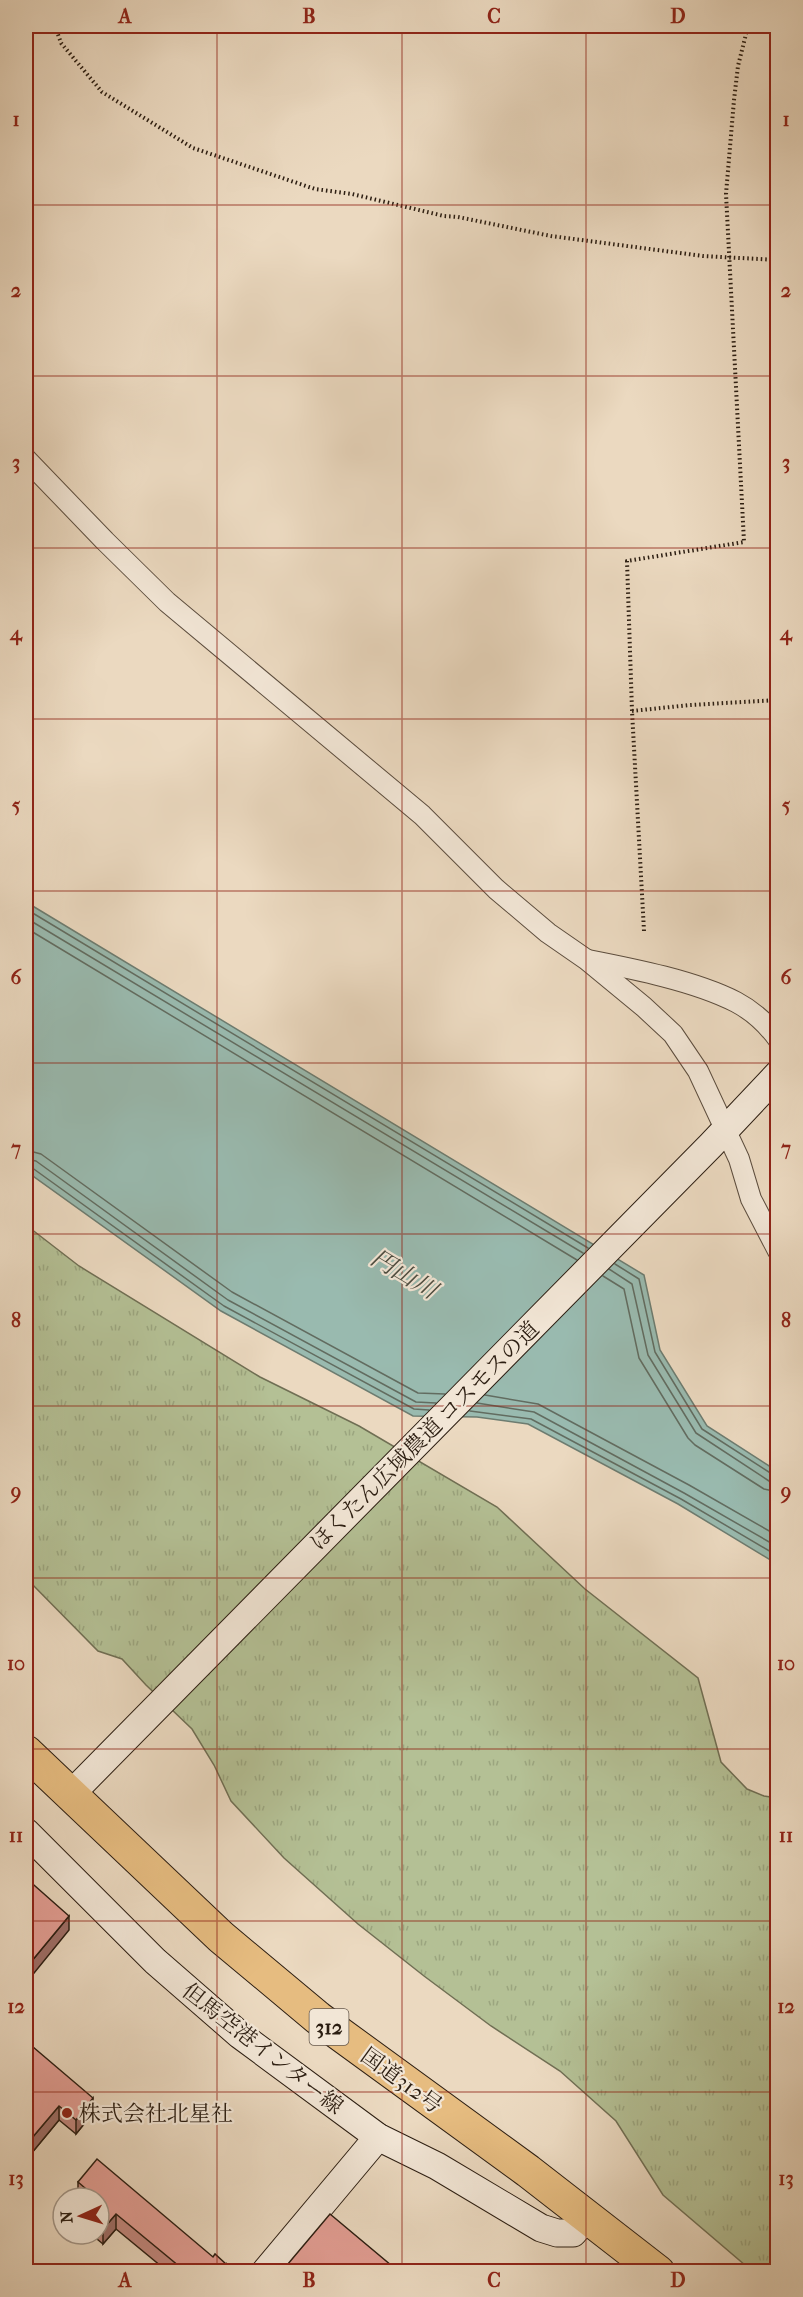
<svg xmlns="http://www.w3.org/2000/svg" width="803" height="2297" font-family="'IM FELL French Canon','Noto Serif JP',serif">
<defs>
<pattern id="grass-tufts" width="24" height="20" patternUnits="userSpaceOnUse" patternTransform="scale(1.5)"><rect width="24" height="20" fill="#b4c095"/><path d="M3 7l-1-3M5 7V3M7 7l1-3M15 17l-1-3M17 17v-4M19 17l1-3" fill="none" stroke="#9ba57f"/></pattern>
</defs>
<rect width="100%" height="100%" fill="#ebd9c0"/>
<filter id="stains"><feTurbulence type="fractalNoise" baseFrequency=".00333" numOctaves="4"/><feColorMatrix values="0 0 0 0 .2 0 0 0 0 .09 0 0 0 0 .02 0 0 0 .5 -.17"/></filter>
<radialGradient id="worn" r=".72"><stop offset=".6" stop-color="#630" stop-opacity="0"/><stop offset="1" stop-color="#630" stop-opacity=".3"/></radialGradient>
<path fill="url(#grass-tufts)" stroke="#706f54" stroke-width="1.5" d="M 26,1225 L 79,1266 L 260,1377 L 359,1426 L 497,1507 L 585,1589 L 698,1678 L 721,1762 L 747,1789 L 764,1796 L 777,1798 L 777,2271 L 752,2271 L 663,2195 L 616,2121 L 560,2071 L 491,2026 L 424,1976 L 358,1924 L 284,1858 L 231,1801 L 214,1765 L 192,1729 L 146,1685 L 122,1659 L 98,1651 L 26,1578 Z"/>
<path fill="#99baaf" stroke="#6d7c70" stroke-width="1.5" d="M 26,902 L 644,1275 L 660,1350 L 707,1426 L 777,1471 L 777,1564 L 678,1504 L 528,1424 L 477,1417 L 413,1416 L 221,1311 L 26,1171 Z"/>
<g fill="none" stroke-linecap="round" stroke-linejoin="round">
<g stroke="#626c60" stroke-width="1.5">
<path d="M 26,909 L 588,1248"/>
<path d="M 26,918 L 583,1253"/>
<path d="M 26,928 L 577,1260"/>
<path d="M 26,1150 L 41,1154 L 232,1292 L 418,1393 L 445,1394"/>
<path d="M 26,1159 L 36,1161 L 228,1300 L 416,1402 L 436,1403"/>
<path d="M 26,1166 L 31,1167 L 224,1306 L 414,1409 L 429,1410"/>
<path d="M 615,1264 L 639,1279 L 655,1352 L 702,1429 L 772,1474 L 778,1475"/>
<path d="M 609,1269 L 632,1284 L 648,1355 L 696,1433 L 769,1481 L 778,1483"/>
<path d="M 603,1276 L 624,1289 L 639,1358 L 688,1438 L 695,1445 L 764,1489 L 778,1492"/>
<path d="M 485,1395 L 538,1404 L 689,1485 L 778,1536"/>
<path d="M 477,1403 L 534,1412 L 684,1493 L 778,1547"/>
<path d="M 470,1411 L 531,1419 L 681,1499 L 778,1556"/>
</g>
<g stroke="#5c4d3e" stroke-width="22">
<g id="street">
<path d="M 26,459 L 105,541 L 167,602 L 422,815 L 496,889 L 548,933 L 587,960 L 644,1007 L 673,1034 L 698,1071 L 739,1159 L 751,1199 L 778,1251"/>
<path d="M 588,960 C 634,969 695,981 736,1002 C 753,1011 767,1024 778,1039"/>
</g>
</g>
<g stroke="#2c1e12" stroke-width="29">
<g id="secondary">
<path d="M 70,1795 L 711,1145 L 778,1074"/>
<path d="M 26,1832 L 155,1961 L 240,2035 L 378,2137 L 437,2166 L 541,2228 L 557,2233 L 573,2233 L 587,2217"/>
<path d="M 265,2272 L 378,2137"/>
</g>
</g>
<g stroke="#2c1e12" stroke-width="35">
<path id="highway" d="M 26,1752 L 221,1937 L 318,2018 L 528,2171 L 658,2272"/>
</g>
<g stroke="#2c1e12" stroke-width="4" stroke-dasharray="1.5 3" stroke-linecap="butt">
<path d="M 55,26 L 61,43 L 102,92 L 193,148 L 315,189 L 352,194 L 444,216 L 458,217 L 551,236 L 703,256 L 778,260"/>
<path d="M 632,711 L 690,705 L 778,700"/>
<path d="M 644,931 L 632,711 L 627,561 L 744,542 L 726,194 L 734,100 L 738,66 L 748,26"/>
</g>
<use href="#street" stroke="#f2e6d6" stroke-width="20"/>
<use href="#secondary" stroke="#f2e6d6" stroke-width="27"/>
<use href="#highway" stroke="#e6bc80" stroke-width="33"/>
</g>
<g fill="#c3887f" stroke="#2c1e12" stroke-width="1.5">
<path d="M 26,2041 L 93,2113 L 76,2134 L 59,2120 L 26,2160 Z"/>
<path d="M 78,2182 L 226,2271 L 167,2271 L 116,2229 L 103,2244 L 91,2234 L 99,2234 L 99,2198 L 78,2196 Z"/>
</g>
<g fill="#9f6f68" stroke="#2c1e12" stroke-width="1.5">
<path d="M 69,1916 L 69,1930 L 26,1983 L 26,1968 Z"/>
<path d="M 93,2098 L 93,2113 L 76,2134 L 76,2120 Z"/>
<path d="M 59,2106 L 59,2120 L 26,2160 L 26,2145 Z"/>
<path d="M 116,2214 L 116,2229 L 103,2244 L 103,2229 Z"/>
<path d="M 226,2264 L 226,2271 L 220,2271 Z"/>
</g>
<g fill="#e39e94" stroke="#2c1e12" stroke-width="1.5">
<path d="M 26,1878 L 69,1916 L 26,1968 Z"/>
<path d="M 26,2041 L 93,2098 L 76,2120 L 59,2106 L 26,2145 Z"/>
<path d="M 97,2159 L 213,2257 L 215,2254 L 226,2264 L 220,2271 L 185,2271 L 116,2214 L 103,2229 L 99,2226 L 99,2198 L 76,2198 L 85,2188 L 78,2182 Z"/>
<path d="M 330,2214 L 398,2271 L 282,2271 Z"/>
</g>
<path fill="none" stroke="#8f2418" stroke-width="1.5" stroke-opacity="0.55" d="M 217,26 L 217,2272M 402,26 L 402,2272M 586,26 L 586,2272M 26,205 L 778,205M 26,376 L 778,376M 26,548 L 778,548M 26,719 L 778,719M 26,891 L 778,891M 26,1063 L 778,1063M 26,1234 L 778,1234M 26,1406 L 778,1406M 26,1578 L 778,1578M 26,1749 L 778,1749M 26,1921 L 778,1921M 26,2092 L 778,2092"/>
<circle fill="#8f2418" stroke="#f2e6d6" stroke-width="2" cx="67" cy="2113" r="6"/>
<g text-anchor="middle" stroke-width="4.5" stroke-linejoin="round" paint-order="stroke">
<rect fill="#f2e6d6" stroke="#675a4d" stroke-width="1.5" x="309.5" y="2009" width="39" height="36" rx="4.5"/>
<g font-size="21" font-weight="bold" fill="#2c1e12">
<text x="329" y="2034">312</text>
</g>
<g font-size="22" fill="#2c1e12" stroke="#f2e6d6">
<text transform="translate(424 1435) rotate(-45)" y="8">ほくたん広域農道 コスモスの道</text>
<text transform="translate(263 2048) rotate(38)" y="8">但馬空港インター線</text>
<text transform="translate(402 2080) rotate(36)" y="8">国道312号</text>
</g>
<g font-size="22" fill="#2c1e12" stroke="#f2e6d6" text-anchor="start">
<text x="79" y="2121">株式会社北星社</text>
</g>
<g font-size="24" font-style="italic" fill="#4d4d41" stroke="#f2e6d6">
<text transform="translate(404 1274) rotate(31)" y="8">円山川</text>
</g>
</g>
<rect width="803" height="2297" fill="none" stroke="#ebd9c0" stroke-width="66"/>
<g transform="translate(81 2216) rotate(266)"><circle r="28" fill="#f2e6d6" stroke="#a39688" stroke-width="1.5"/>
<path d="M0-4.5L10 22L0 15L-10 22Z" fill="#8f2418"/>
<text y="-9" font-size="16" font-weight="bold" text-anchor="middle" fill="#2c1e12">N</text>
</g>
<rect x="33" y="33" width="737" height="2231" fill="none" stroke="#8f2418" stroke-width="2"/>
<g font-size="20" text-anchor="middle" font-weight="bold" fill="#8f2418">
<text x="125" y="23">A</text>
<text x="309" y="23">B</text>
<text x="494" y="23">C</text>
<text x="678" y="23">D</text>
<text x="16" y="126">1</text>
<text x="786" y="126">1</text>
<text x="16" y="297">2</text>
<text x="786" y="297">2</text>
<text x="16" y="469">3</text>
<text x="786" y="469">3</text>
<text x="16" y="640">4</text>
<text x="786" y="640">4</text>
<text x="16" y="812">5</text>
<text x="786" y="812">5</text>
<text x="16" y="984">6</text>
<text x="786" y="984">6</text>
<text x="16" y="1155">7</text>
<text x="786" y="1155">7</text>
<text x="16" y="1327">8</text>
<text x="786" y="1327">8</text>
<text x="16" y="1499">9</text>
<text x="786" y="1499">9</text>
<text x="16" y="1670">10</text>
<text x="786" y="1670">10</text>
<text x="16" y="1842">11</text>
<text x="786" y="1842">11</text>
<text x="16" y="2013">12</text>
<text x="786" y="2013">12</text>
<text x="16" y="2185">13</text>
<text x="786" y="2185">13</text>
<text x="125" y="2287">A</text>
<text x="309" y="2287">B</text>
<text x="494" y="2287">C</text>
<text x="678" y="2287">D</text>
</g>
<rect width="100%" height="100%" filter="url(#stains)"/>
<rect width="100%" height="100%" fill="url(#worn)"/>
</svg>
